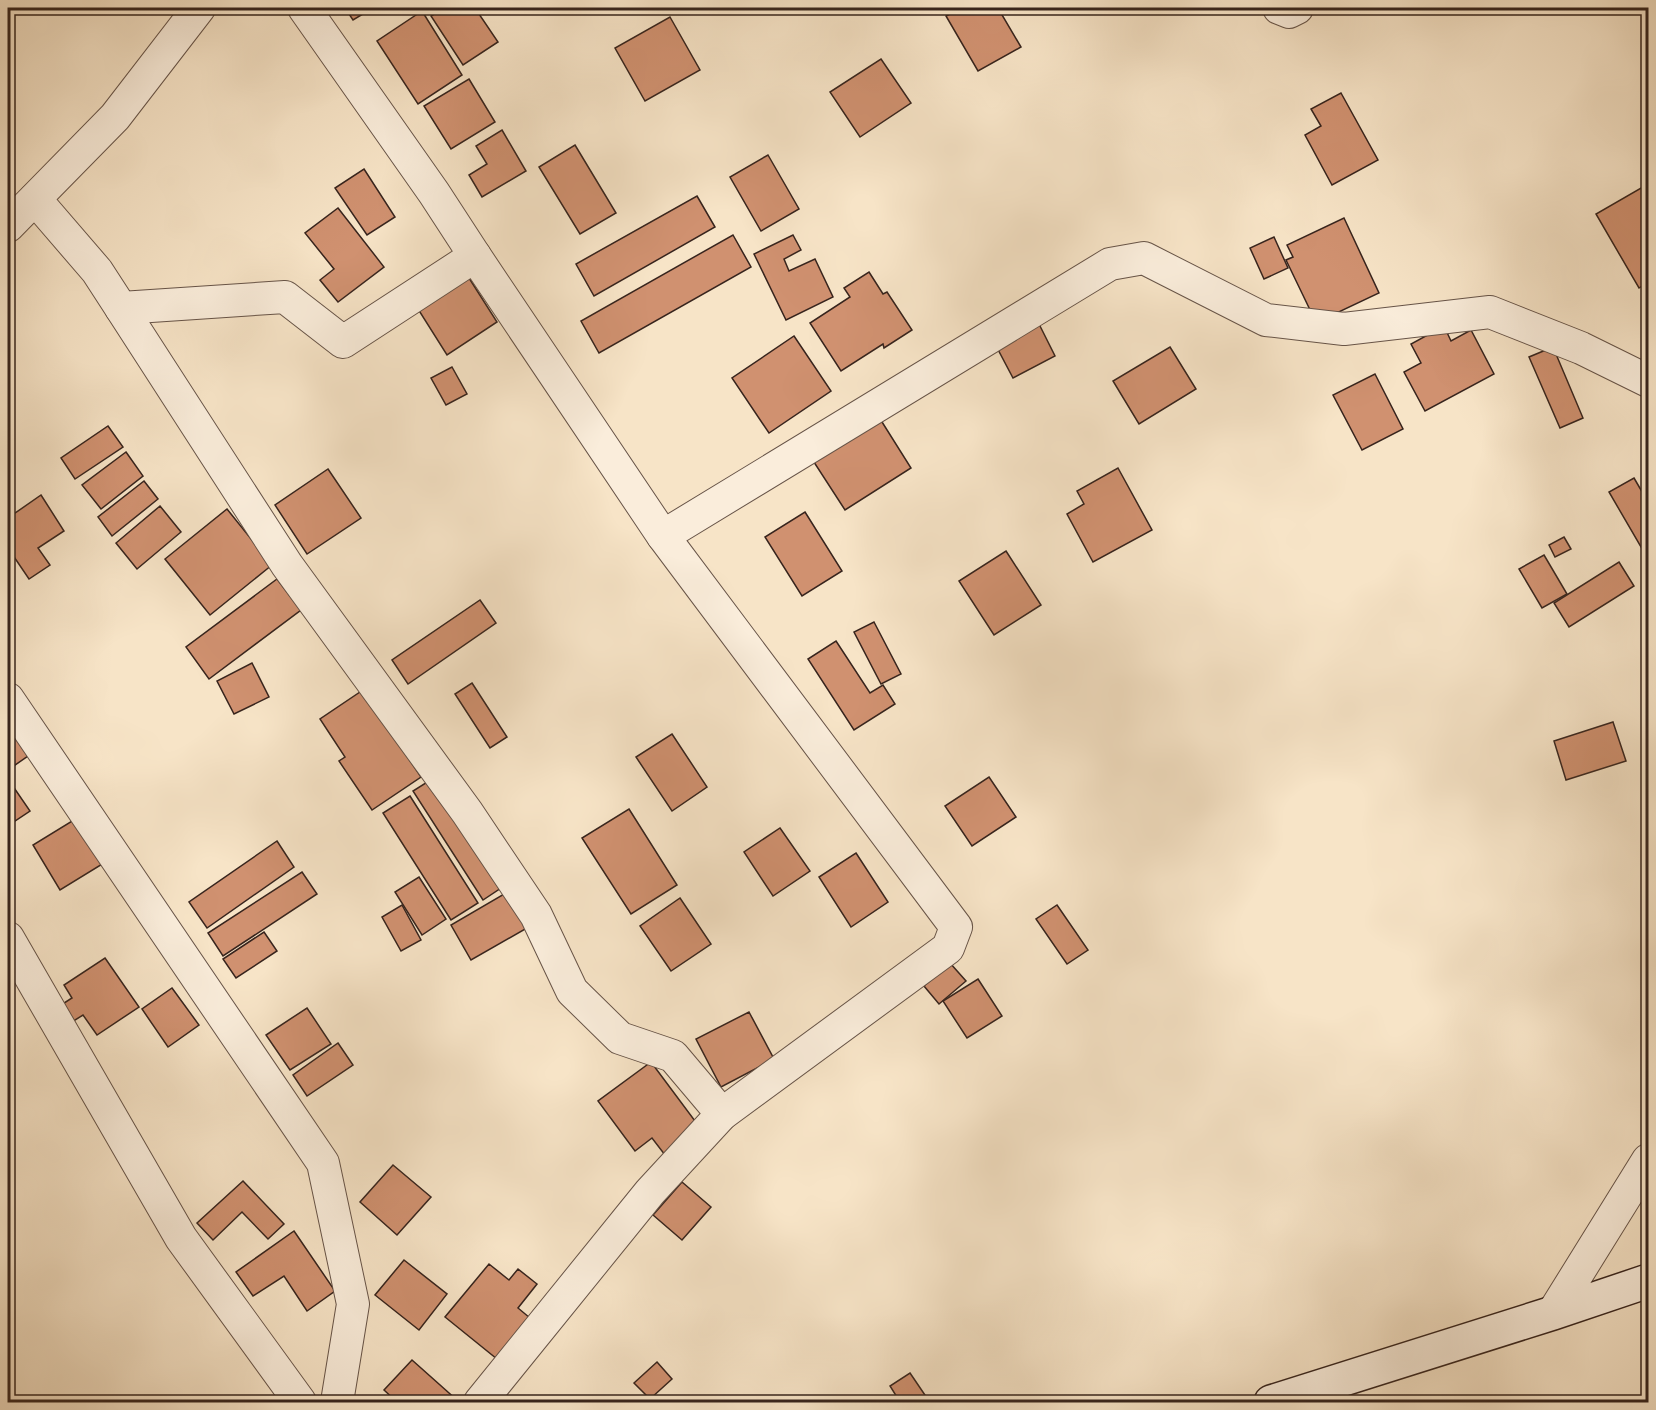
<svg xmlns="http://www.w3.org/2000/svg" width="1656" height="1410" font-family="'Old Standard TT',serif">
<rect width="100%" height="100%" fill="#f7e4c7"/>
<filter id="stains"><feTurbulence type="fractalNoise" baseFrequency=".00333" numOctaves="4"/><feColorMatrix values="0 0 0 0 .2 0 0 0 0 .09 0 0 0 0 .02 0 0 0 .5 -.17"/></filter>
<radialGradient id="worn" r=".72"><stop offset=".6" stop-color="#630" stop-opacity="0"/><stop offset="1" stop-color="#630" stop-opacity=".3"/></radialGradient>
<g fill="#d09170" stroke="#37241d" stroke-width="1.5">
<path d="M 345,8 L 373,8 L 353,20 Z"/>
<path d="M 444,8 L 475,8 L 498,42 L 463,65 L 431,16 Z"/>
<path d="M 962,8 L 998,8 L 1021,47 L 978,71 L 946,16 Z"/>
<path d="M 422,11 L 462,75 L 418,104 L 377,41 Z"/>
<path d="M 670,17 L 700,70 L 645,101 L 615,48 Z"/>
<path d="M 881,59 L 911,103 L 860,137 L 830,92 Z"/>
<path d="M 469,79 L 495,122 L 451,149 L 424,106 Z"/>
<path d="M 1341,93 L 1378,160 L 1332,185 L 1305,135 L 1321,126 L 1311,109 Z"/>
<path d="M 502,130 L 526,171 L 482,197 L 469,175 L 487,164 L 476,146 Z"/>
<path d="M 575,145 L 616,213 L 580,234 L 539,167 Z"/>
<path d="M 768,155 L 799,209 L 761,231 L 730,177 Z"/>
<path d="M 364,169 L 395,217 L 367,235 L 335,188 Z"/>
<path d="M 1648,184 L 1648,282 L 1639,288 L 1596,214 Z"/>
<path d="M 697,196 L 715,227 L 594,296 L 576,264 Z"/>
<path d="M 338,208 L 384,267 L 338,302 L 320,280 L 334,269 L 305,233 Z"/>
<path d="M 1344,218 L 1379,293 L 1324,319 L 1312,314 L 1286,260 L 1293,257 L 1287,245 Z"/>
<path d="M 733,235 L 751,267 L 599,353 L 581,321 Z"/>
<path d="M 793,235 L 801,250 L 784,259 L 789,271 L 815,259 L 833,297 L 786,320 L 754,254 Z"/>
<path d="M 1274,237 L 1288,268 L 1264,279 L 1250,248 Z"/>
<path d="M 869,272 L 883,294 L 887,292 L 912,330 L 884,348 L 883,344 L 841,371 L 810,323 L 850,297 L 844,288 Z"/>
<path d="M 469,278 L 497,322 L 447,355 L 418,309 Z"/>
<path d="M 1036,318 L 1055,356 L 1013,378 L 993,340 Z"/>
<path d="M 1444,326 L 1451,341 L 1471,330 L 1494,374 L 1425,411 L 1404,372 L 1421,363 L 1411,344 Z"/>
<path d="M 794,336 L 831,391 L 769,433 L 732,378 Z"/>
<path d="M 1170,347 L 1196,389 L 1139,424 L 1113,381 Z"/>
<path d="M 1553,347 L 1583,418 L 1560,428 L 1529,357 Z"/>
<path d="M 452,367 L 467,394 L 446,405 L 431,378 Z"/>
<path d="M 1375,374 L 1403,429 L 1362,450 L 1333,395 Z"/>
<path d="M 877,414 L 911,468 L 845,510 L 810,456 Z"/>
<path d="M 108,426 L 123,447 L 75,479 L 61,458 Z"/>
<path d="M 126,452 L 143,476 L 101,509 L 82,485 Z"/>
<path d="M 1118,468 L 1152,530 L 1093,562 L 1067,514 L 1084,504 L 1077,491 Z"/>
<path d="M 328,469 L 361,518 L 307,554 L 275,505 Z"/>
<path d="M 1634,478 L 1648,502 L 1648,559 L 1609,492 Z"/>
<path d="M 144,481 L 158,499 L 112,536 L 98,517 Z"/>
<path d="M 41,495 L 64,531 L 38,548 L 50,565 L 29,579 L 8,548 L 8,518 Z"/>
<path d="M 160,506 L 181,532 L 137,569 L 116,543 Z"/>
<path d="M 227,509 L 272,565 L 210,615 L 165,559 Z"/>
<path d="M 805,512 L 842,571 L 802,596 L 765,537 Z"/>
<path d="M 1564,537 L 1571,549 L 1555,557 L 1549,545 Z"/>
<path d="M 1006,551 L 1041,605 L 994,635 L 959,581 Z"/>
<path d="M 1544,555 L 1567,594 L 1542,608 L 1519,569 Z"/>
<path d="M 1619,562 L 1634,586 L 1569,627 L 1554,603 Z"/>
<path d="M 277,579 L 301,610 L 209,679 L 186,647 Z"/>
<path d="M 480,600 L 496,623 L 408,684 L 392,660 Z"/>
<path d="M 874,622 L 901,674 L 881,684 L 854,632 Z"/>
<path d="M 836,641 L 870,693 L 883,685 L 895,704 L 854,730 L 808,659 Z"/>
<path d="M 252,663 L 269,697 L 234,714 L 217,681 Z"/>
<path d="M 472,683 L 507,737 L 490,748 L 455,694 Z"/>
<path d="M 363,690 L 421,777 L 372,810 L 339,761 L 345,757 L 320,719 Z"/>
<path d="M 1613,722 L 1626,761 L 1566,780 L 1554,741 Z"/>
<path d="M 20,723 L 38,749 L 8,770 L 8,732 Z"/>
<path d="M 672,734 L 707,787 L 672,811 L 636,757 Z"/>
<path d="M 989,777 L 1016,817 L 972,846 L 945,806 Z"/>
<path d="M 8,779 L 30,811 L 9,825 L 8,824 Z"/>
<path d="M 432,779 L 501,888 L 483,900 L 413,791 Z"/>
<path d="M 410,796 L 478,903 L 451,920 L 383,813 Z"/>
<path d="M 629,809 L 677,885 L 631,914 L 582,838 Z"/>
<path d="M 77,818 L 104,863 L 60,890 L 33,845 Z"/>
<path d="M 780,828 L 810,871 L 773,896 L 744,852 Z"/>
<path d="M 277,841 L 294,867 L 207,928 L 189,902 Z"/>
<path d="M 856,853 L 888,902 L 851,927 L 819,877 Z"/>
<path d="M 302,872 L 317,894 L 223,956 L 208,933 Z"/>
<path d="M 419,877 L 446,919 L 422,935 L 395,892 Z"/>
<path d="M 513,889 L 534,924 L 471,960 L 451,925 Z"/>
<path d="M 680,898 L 711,944 L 671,971 L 640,926 Z"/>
<path d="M 402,905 L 421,940 L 401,951 L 382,917 Z"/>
<path d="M 1057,905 L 1088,950 L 1067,964 L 1036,919 Z"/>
<path d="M 264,932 L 277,951 L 236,978 L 223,959 Z"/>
<path d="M 105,958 L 139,1007 L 97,1035 L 83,1015 L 72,1022 L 61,1005 L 72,998 L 64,985 Z"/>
<path d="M 950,963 L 966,981 L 939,1004 L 924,986 Z"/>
<path d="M 978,979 L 1002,1016 L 967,1038 L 943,1001 Z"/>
<path d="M 172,988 L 199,1025 L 168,1047 L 142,1009 Z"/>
<path d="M 307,1008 L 331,1044 L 290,1070 L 266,1035 Z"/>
<path d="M 749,1012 L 774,1059 L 721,1087 L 696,1039 Z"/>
<path d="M 338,1043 L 353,1065 L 307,1096 L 293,1075 Z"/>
<path d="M 651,1062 L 701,1129 L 665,1155 L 652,1138 L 635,1151 L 598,1101 Z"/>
<path d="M 393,1165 L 431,1197 L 397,1235 L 360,1202 Z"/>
<path d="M 243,1181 L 284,1224 L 268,1239 L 242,1212 L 213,1240 L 197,1223 Z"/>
<path d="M 682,1182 L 711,1207 L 682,1240 L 653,1215 Z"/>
<path d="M 294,1231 L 335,1291 L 307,1311 L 284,1276 L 253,1296 L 236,1272 Z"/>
<path d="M 404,1260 L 447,1294 L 419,1330 L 375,1295 Z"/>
<path d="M 489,1264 L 509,1280 L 518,1269 L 537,1284 L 518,1308 L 530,1318 L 497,1359 L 445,1317 Z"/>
<path d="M 412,1360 L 458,1401 L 457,1402 L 397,1402 L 384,1390 Z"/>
<path d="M 657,1362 L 672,1379 L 650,1399 L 634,1383 Z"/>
<path d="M 910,1373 L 927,1398 L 920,1402 L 900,1402 L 890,1386 Z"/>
</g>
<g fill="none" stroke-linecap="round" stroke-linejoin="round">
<g stroke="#675448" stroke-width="34">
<g id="street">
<path d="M 1279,8 L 1289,12 L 1297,8"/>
<path d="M 35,199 L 97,271 L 121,308 L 285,297 L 343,342 L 475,256 L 434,193 L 304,8"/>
<path d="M 8,226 L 115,117 L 199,8"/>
<path d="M 475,256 L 663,536 L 956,927 L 948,948 L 722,1114 L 650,1192 L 480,1402"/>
<path d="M 121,308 L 287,565 L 467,812 L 536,915 L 572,991 L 620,1038 L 673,1056 L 722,1114"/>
<path d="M 663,536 L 1110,264 L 1144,258 L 1266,320 L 1344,329 L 1490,312 L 1581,348 L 1648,381"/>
<path d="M 8,699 L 323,1163 L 353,1304 L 337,1402"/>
<path d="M 8,938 L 181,1238 L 300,1402"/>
<path d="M 1553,1313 L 1648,1160"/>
</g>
</g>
<g stroke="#37241d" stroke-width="36">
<path id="secondary" d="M 1271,1402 L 1553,1313 L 1648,1281"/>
</g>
<use href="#street" stroke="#faeddb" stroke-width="32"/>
<use href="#secondary" stroke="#faeddb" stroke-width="33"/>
</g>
<rect width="1656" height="1410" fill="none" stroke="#f7e4c7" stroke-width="30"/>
<rect x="9" y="9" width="1638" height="1392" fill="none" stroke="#37241d" stroke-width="3"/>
<rect x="15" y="15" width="1626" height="1380" fill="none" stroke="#37241d" stroke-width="1.5"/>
<rect width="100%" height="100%" filter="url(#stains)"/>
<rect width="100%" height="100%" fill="url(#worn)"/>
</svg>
